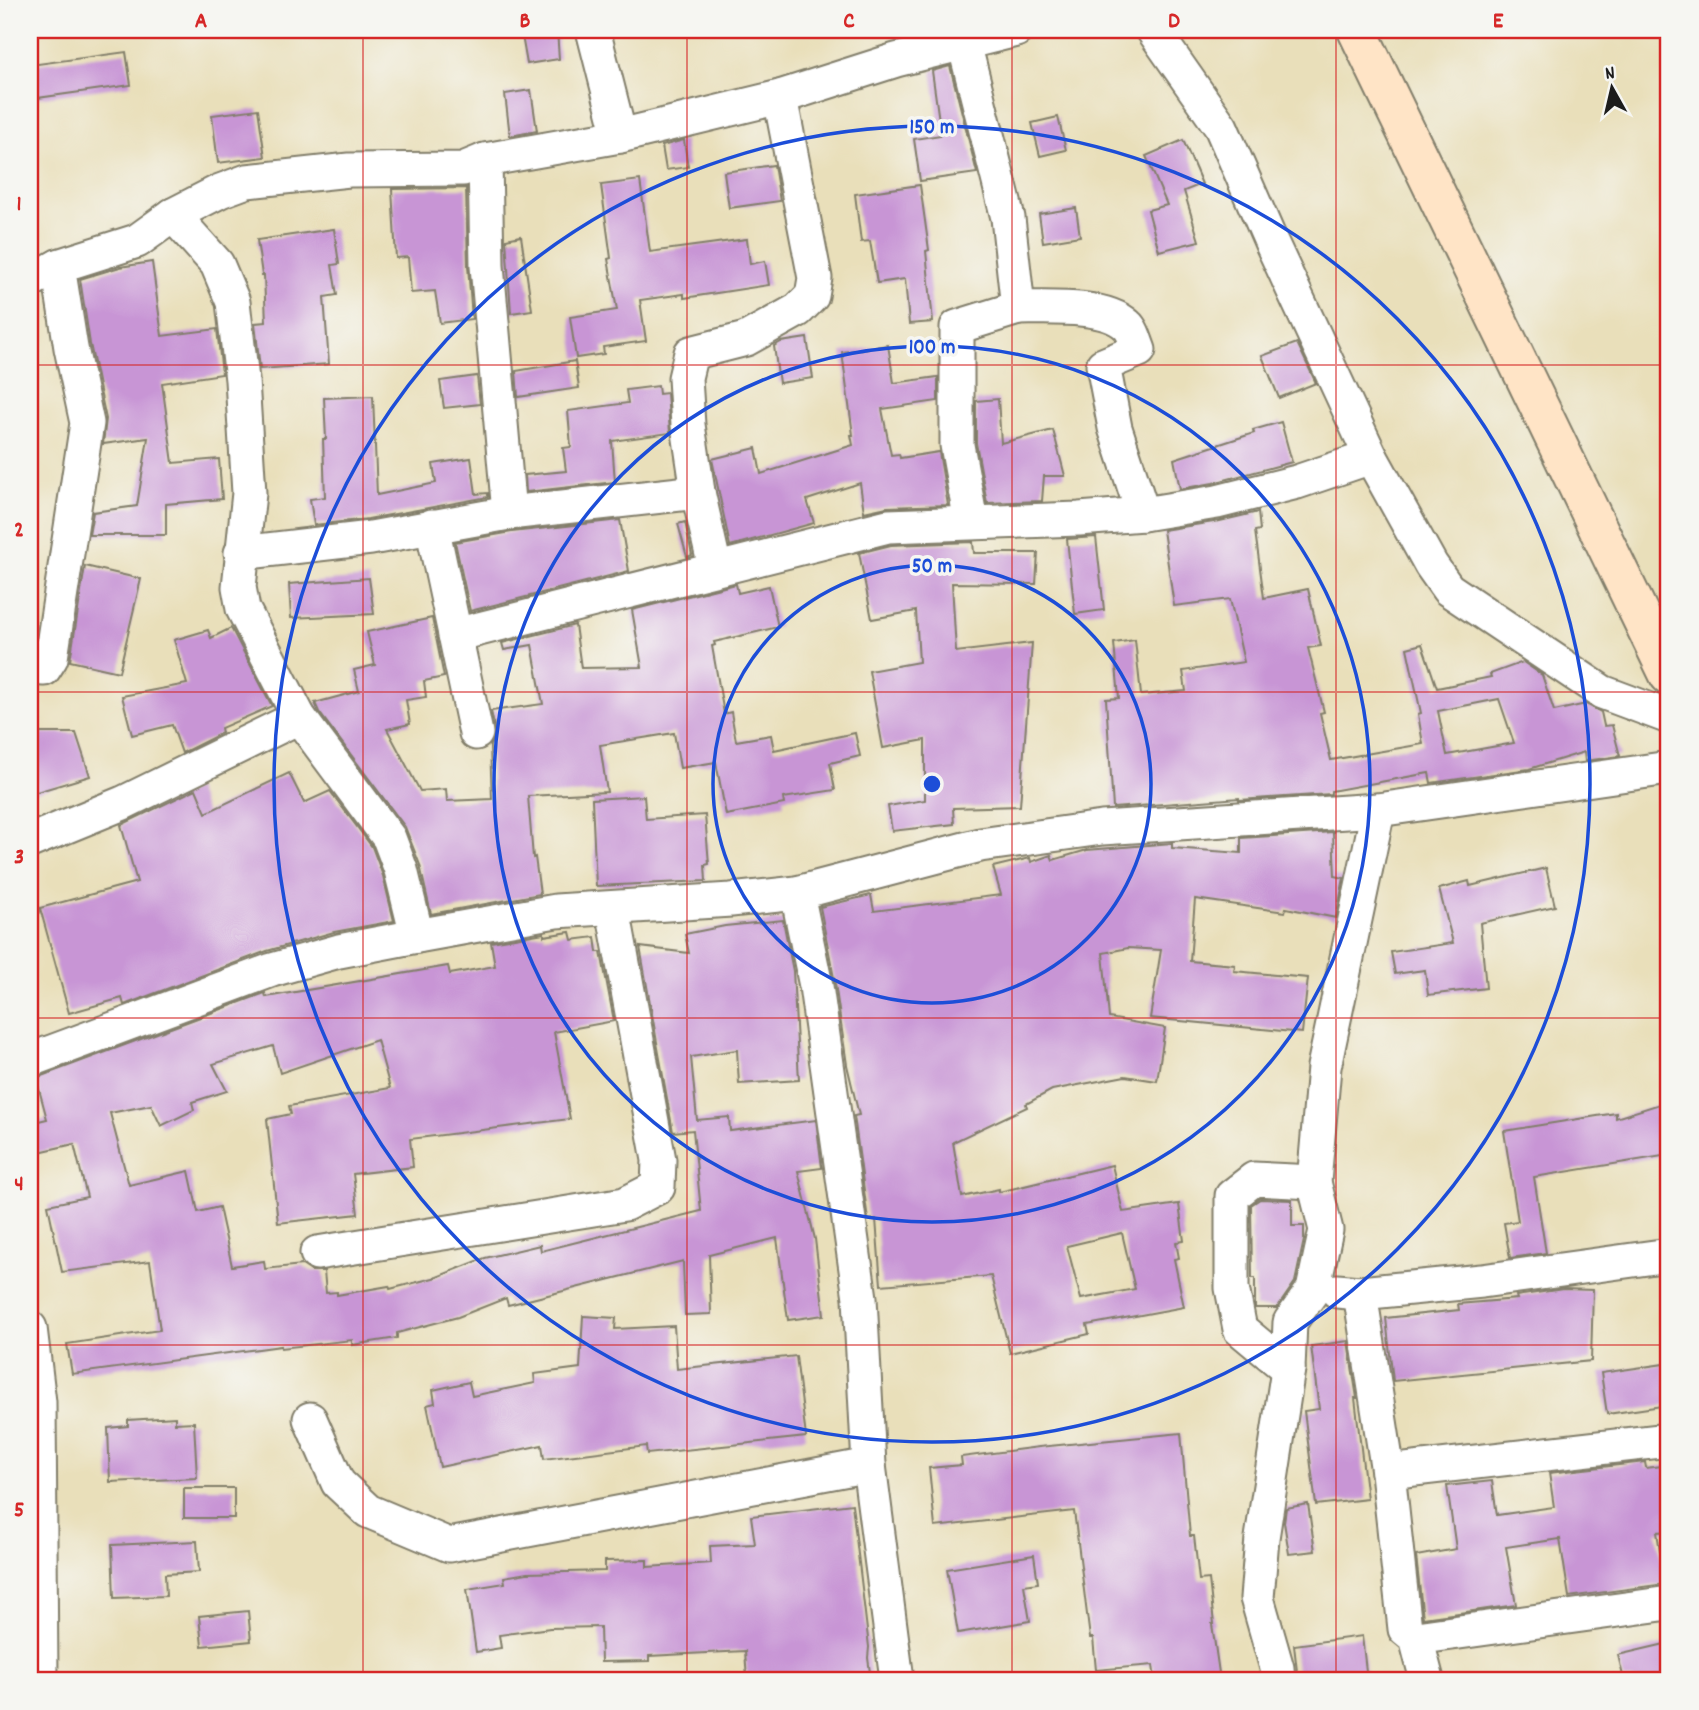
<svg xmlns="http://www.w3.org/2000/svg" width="1699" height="1710" font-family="Dekko,sans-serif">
<rect width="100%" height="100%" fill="#f6f6f2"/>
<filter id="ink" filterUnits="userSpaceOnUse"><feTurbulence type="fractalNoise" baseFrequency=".0143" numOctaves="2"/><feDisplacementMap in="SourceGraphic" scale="14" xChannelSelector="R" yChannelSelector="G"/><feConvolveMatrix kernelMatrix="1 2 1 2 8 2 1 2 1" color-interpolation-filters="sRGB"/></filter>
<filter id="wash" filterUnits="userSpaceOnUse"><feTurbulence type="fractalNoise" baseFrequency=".00686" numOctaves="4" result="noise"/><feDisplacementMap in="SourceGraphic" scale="28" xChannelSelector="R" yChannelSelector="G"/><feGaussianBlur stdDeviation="1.57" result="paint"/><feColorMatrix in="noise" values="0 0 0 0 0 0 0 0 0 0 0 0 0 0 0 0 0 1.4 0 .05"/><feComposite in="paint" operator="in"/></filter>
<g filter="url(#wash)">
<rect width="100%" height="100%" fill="#e9dfba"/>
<g id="blocks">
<g fill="#c895d5" fill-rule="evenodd">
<path d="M 521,30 L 557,30 L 559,59 L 527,64 Z"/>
<path d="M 126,52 L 131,85 L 30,99 L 30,65 Z"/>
<path d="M 950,66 L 977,173 L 920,181 L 914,139 L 941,135 L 932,71 Z"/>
<path d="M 531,90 L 537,131 L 510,136 L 505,94 Z"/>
<path d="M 258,109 L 265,157 L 218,163 L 212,115 Z"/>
<path d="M 1058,117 L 1066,150 L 1040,156 L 1032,123 Z"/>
<path d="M 684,140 L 688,167 L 666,170 L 662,146 Z"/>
<path d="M 1183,140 L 1202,184 L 1184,191 L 1199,241 L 1159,251 L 1148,210 L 1167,205 L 1146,156 Z"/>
<path d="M 774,165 L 780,201 L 729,208 L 724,172 Z"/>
<path d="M 640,180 L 650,252 L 747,239 L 750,264 L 765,261 L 769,285 L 684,298 L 684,294 L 640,300 L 646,341 L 603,347 L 604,354 L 576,358 L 570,317 L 617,310 L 608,259 L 611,258 L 601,185 Z"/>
<path d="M 920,185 L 929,250 L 926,251 L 933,322 L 909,324 L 905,279 L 877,283 L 870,241 L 861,242 L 855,194 Z"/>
<path d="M 466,188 L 468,266 L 472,319 L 440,323 L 435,291 L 411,293 L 408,257 L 396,258 L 392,189 Z"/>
<path d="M 1076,208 L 1080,236 L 1043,242 L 1039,214 Z"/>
<path d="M 334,229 L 339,264 L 332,265 L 337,295 L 324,297 L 329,364 L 260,369 L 255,323 L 266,322 L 264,275 L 262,275 L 257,240 Z"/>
<path d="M 521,236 L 532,310 L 511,313 L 506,239 Z"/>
<path d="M 152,262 L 162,336 L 217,329 L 222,374 L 162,383 L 173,463 L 219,459 L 222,499 L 166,504 L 166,535 L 89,535 L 93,512 L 137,506 L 148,438 L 103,444 L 106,419 L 90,344 L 80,279 L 120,267 Z"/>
<path d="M 807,338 L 813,378 L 779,383 L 774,346 L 781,342 Z"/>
<path d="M 1297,343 L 1316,383 L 1279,398 L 1262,356 Z"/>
<path d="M 888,345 L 894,383 L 938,377 L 938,401 L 882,409 L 891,455 L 899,454 L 900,458 L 939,452 L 948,505 L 887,507 L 864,512 L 860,483 L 807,500 L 814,523 L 730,546 L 712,459 L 756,448 L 761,474 L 853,445 L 851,435 L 853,435 L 842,352 Z"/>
<path d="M 575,361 L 579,388 L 518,397 L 516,371 Z"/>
<path d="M 477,376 L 480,404 L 444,408 L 440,381 Z"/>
<path d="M 658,386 L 659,394 L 667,393 L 670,433 L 612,441 L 615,482 L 526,492 L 525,475 L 566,471 L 563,448 L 571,447 L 568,411 L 628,403 L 626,390 Z"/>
<path d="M 373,396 L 377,495 L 436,483 L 433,464 L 471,458 L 476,494 L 488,493 L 488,497 L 368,519 L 314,525 L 310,499 L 325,497 L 323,439 L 326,439 L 324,398 Z"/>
<path d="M 998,399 L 1001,443 L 1053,430 L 1065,476 L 1044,476 L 1042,501 L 987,503 L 976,443 L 976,401 Z"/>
<path d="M 1281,422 L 1292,462 L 1213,483 L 1180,489 L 1174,459 L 1254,433 L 1253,430 Z"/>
<path d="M 1258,512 L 1260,530 L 1255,531 L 1264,598 L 1308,589 L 1321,646 L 1308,648 L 1324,712 L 1320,713 L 1331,760 L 1423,744 L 1418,714 L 1421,713 L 1407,648 L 1422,644 L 1437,688 L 1491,677 L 1490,674 L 1523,662 L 1542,675 L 1554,711 L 1586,704 L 1601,712 L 1604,726 L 1612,725 L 1620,756 L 1585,761 L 1584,752 L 1529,769 L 1431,783 L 1429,773 L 1331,791 L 1331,794 L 1239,800 L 1239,798 L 1113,808 L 1106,699 L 1119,698 L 1114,643 L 1135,640 L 1141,695 L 1186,691 L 1183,671 L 1244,662 L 1230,599 L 1174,606 L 1163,530 L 1220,521 ZM 1499,699 L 1514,743 L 1447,755 L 1438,711 Z"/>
<path d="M 620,520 L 629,571 L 470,611 L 455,542 L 512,532 Z"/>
<path d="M 685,522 L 692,555 L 687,557 L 678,524 Z"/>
<path d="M 1096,537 L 1104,610 L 1075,614 L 1067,539 Z"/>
<path d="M 973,542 L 974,553 L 1038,553 L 1036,584 L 952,583 L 956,652 L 1032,643 L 1020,806 L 953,808 L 954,824 L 892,831 L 888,806 L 925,800 L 925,740 L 883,748 L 869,671 L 919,662 L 916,611 L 872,619 L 859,553 L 891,545 Z"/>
<path d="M 85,566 L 141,579 L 119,672 L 70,661 Z"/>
<path d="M 369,578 L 374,614 L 291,618 L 289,584 Z"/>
<path d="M 736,584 L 738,593 L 769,586 L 778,627 L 714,642 L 715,645 L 712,646 L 724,714 L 731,712 L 736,741 L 771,735 L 774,750 L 855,733 L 860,756 L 830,763 L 835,790 L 783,798 L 784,804 L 726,815 L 716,762 L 680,768 L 674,733 L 600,745 L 607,792 L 528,796 L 533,858 L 535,857 L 540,894 L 431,914 L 420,865 L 405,827 L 319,712 L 315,703 L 359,691 L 354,670 L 375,665 L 367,632 L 432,618 L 444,677 L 424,681 L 426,697 L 406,700 L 410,724 L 387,729 L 420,791 L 446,789 L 447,801 L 492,799 L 490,746 L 494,738 L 495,730 L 491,711 L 543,704 L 532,645 L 504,650 L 502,643 L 575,625 L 581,668 L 642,667 L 632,610 Z"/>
<path d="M 231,628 L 272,706 L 221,728 L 222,733 L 182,753 L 172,725 L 132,735 L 122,696 L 187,684 L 174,640 L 208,630 L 211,638 Z"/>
<path d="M 30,733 L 76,733 L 90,776 L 30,794 Z"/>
<path d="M 289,773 L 304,803 L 330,791 L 372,847 L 383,876 L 394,921 L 334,932 L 267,951 L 124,1005 L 122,998 L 69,1013 L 40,908 L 137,882 L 121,825 L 196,789 L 206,813 Z"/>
<path d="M 644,796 L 646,819 L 705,815 L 709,864 L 705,865 L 706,881 L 596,886 L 592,799 Z"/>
<path d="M 1333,832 L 1335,876 L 1344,878 L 1336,918 L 1286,908 L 1285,912 L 1195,899 L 1190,961 L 1235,965 L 1234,971 L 1308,978 L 1302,1033 L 1150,1018 L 1161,950 L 1128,948 L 1103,953 L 1109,1018 L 1165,1028 L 1157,1081 L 1125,1076 L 1052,1090 L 1026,1104 L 1027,1107 L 953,1142 L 962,1197 L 999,1189 L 999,1192 L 1112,1165 L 1123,1212 L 1179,1204 L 1184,1241 L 1176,1242 L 1179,1258 L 1174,1259 L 1184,1307 L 1087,1325 L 1089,1334 L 1010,1353 L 991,1276 L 881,1285 L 876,1219 L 868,1220 L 854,1116 L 859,1115 L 847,1065 L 835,983 L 820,907 L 871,895 L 874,911 L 1001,895 L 993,867 L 1030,858 L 1031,862 L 1051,855 L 1053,860 L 1087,850 L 1172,843 L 1172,848 L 1241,853 L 1241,838 ZM 1122,1233 L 1135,1289 L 1081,1299 L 1067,1246 Z"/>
<path d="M 1546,868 L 1555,906 L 1480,923 L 1486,988 L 1428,995 L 1425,970 L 1395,974 L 1391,952 L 1453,943 L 1439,889 L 1469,881 L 1470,886 Z"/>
<path d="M 783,920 L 793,971 L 799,1080 L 739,1084 L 737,1050 L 691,1057 L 697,1120 L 729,1117 L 730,1131 L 816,1120 L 822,1168 L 798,1171 L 815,1239 L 824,1315 L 788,1320 L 777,1238 L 709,1255 L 711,1314 L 685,1315 L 683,1261 L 508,1305 L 506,1298 L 458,1317 L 397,1333 L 397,1338 L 352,1345 L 352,1340 L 281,1348 L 281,1346 L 72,1374 L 67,1344 L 160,1330 L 150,1261 L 62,1272 L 48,1205 L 87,1197 L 74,1144 L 30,1154 L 30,1123 L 47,1119 L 36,1078 L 265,993 L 266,997 L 448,966 L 450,974 L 495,966 L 491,942 L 544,933 L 544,936 L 570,932 L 572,940 L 595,937 L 597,952 L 601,952 L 614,1021 L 554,1032 L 570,1119 L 410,1139 L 413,1167 L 353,1174 L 358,1214 L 278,1223 L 267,1119 L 291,1114 L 289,1106 L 390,1088 L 377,1040 L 280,1073 L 273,1046 L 213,1064 L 227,1091 L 192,1102 L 194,1110 L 161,1126 L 151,1105 L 110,1113 L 129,1185 L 189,1171 L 198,1212 L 219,1207 L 232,1266 L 264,1261 L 265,1269 L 302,1265 L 311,1271 L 324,1271 L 326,1293 L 337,1292 L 337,1295 L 389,1286 L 390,1289 L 437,1277 L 485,1258 L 540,1245 L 541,1251 L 701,1211 L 693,1130 L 673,1132 L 640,947 L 689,953 L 685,934 L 725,926 Z"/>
<path d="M 1669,1101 L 1669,1155 L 1534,1177 L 1546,1253 L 1510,1258 L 1504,1223 L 1518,1221 L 1504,1131 L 1616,1113 L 1616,1118 Z"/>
<path d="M 1260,1199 L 1292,1200 L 1292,1226 L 1304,1226 L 1304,1240 L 1295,1282 L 1277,1308 L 1255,1308 L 1255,1278 L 1252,1278 L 1251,1205 Z"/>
<path d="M 1563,1289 L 1593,1290 L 1591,1361 L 1393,1381 L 1386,1318 L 1459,1310 L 1458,1304 L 1517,1299 L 1516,1296 Z"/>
<path d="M 583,1316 L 616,1318 L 615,1329 L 674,1326 L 677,1369 L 796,1356 L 806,1437 L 647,1454 L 646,1446 L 544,1459 L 542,1445 L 440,1467 L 427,1405 L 435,1403 L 433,1390 L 469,1382 L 472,1396 L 535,1383 L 534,1374 L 580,1368 Z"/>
<path d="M 1348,1341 L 1357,1398 L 1355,1398 L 1367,1499 L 1316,1505 L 1304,1411 L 1319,1409 L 1311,1346 Z"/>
<path d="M 1664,1364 L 1669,1405 L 1607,1414 L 1601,1373 Z"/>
<path d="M 175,1417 L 175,1423 L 194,1422 L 197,1478 L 110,1482 L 108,1428 L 128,1426 L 128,1420 Z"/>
<path d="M 1181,1433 L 1190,1536 L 1194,1536 L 1199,1580 L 1209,1579 L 1214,1624 L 1212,1624 L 1220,1680 L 1155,1680 L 1153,1665 L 1096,1670 L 1093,1638 L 1090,1638 L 1074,1511 L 935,1527 L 929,1468 L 962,1465 L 961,1457 L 1039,1447 Z"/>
<path d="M 1645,1462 L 1646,1468 L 1669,1465 L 1669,1531 L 1657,1532 L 1665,1584 L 1569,1597 L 1560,1539 L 1506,1547 L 1516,1605 L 1423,1618 L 1416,1556 L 1456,1549 L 1447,1486 L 1492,1481 L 1497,1515 L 1554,1507 L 1549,1473 Z"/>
<rect x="184" y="1488" width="50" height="30"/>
<path d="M 852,1504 L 869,1647 L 868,1658 L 871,1680 L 747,1680 L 745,1651 L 649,1656 L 649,1661 L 601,1662 L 600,1627 L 550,1628 L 499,1635 L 501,1648 L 476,1652 L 467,1589 L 505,1583 L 504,1577 L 527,1573 L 605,1571 L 605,1561 L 647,1560 L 647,1567 L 711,1563 L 710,1546 L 755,1544 L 751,1516 Z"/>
<path d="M 1308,1504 L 1315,1551 L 1289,1554 L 1284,1522 L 1286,1508 Z"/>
<path d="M 197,1541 L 199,1572 L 165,1574 L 166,1596 L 114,1598 L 112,1545 Z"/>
<path d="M 1034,1555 L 1038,1583 L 1024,1585 L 1030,1621 L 958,1633 L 947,1569 Z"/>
<path d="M 248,1611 L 251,1641 L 202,1646 L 199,1616 Z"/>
<path d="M 1362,1636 L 1367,1680 L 1298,1680 L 1294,1645 Z"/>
<path d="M 1665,1644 L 1669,1660 L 1669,1680 L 1624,1680 L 1618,1655 Z"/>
</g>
</g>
</g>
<g filter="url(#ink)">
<use href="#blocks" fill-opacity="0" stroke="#827e6b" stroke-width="2"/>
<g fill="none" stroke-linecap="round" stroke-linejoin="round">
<g stroke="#827e6b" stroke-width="37">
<g id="street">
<path d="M 593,30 L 620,136"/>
<path d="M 1153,30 L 1221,127 L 1272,244 L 1371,457 L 1431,565 L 1448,589 L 1602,692 L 1669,717"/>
<path d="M 964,43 L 1008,218 L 1018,308 C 1047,308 1105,304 1127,325 C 1133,330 1136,343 1139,350 L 1103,365 L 1115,428 L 1143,514"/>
<path d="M 485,160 L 487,266 L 509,513"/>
<path d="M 173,215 L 217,264 L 233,302 L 242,380 L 249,493 L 239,587 L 243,609 L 299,717 L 389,838 L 401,870 L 417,936"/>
<path d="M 30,281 L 58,266 L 137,241 L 173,215 L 220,191 L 247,181 L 349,170 L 463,169 L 485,160 L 620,136 L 780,97 L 896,60 L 1016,30"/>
<path d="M 971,522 L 957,445 L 957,327 L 1018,308"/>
<path d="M 432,526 L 476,733"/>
<path d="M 241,553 L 371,538 L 509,513 L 698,492"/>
<path d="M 715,568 L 698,492 L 688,425 L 685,378 L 691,353 L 746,339 L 798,310 L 812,296 L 815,278 L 780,97"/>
<path d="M 455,635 L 888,526 L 1079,519 L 1143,514 L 1217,502 L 1297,482 L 1371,457"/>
<path d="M 30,668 L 44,669 L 51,658 L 87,423 L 71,348 L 58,266"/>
<path d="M 30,841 L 123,803 L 299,717"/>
<path d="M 797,893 L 816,986 L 860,1298 L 869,1465 L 897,1680"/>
<path d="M 30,1060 L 272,970 L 339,951 L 417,936 L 556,911 L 731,900 L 797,893 L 980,845 L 1102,828 L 1378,810 L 1669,768"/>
<path d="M 317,1253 L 625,1204 L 658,1187 L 659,1160 L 613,909"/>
<path d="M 1337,1291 L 1360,1293 L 1482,1281 L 1669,1255"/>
<path d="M 1360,1293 L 1388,1472 L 1405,1629 L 1416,1638 L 1427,1680"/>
<path d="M 30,1328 L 39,1402 L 41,1680"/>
<path d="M 1288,1369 L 1240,1329 L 1232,1288 L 1232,1196 L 1254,1179 L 1314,1182"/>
<path d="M 310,1419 L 338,1483 L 368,1511 L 449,1545 L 869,1465"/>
<path d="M 1388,1472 L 1669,1440"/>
<path d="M 1416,1638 L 1669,1603"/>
<path d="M 1278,1680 L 1277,1668 L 1257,1598 L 1262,1538 L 1288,1369 L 1290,1322 L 1313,1290 L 1326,1230 L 1314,1182 L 1324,1067 L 1378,810"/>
</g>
</g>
<g stroke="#827e6b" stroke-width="42">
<path id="secondary" d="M 1357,30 L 1669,675"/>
</g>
<use href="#street" stroke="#fff" stroke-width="33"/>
<use href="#secondary" stroke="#ffe4c6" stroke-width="38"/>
</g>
</g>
<path fill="none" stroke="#d62828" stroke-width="2" stroke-opacity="0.55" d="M 363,30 L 363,1680M 687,30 L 687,1680M 1012,30 L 1012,1680M 1336,30 L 1336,1680M 30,365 L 1669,365M 30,692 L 1669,692M 30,1018 L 1669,1018M 30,1345 L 1669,1345"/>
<g fill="none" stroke="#1d4ed8" stroke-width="3.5">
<circle cx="932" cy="784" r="219"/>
<circle cx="932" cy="784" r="438"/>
<circle cx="932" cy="784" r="658"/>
</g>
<circle cx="932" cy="784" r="10" fill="#1d4ed8" stroke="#f6f6f2" stroke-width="3.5"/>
<g font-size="21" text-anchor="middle" font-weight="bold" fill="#1d4ed8" stroke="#f6f6f2" stroke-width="7" stroke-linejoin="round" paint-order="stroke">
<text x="932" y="133">150 m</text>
<text x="932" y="353">100 m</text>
<text x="932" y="572">50 m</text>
</g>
<rect width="1699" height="1710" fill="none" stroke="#f6f6f2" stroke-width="77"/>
<g transform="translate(1612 88) rotate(352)" stroke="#f6f6f2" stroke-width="5" paint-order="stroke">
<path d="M0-5L12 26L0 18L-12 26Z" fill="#1c1c1c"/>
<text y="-10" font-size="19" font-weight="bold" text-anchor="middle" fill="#1c1c1c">N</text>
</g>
<rect x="38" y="38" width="1622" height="1634" fill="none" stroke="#d62828" stroke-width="2.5"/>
<g font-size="23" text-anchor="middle" font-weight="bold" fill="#d62828">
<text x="201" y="27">A</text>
<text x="525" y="27">B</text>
<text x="849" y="27">C</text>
<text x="1174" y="27">D</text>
<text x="1498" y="27">E</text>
<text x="19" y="210">1</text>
<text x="19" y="536">2</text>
<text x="19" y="863">3</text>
<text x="19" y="1190">4</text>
<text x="19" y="1516">5</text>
</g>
</svg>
